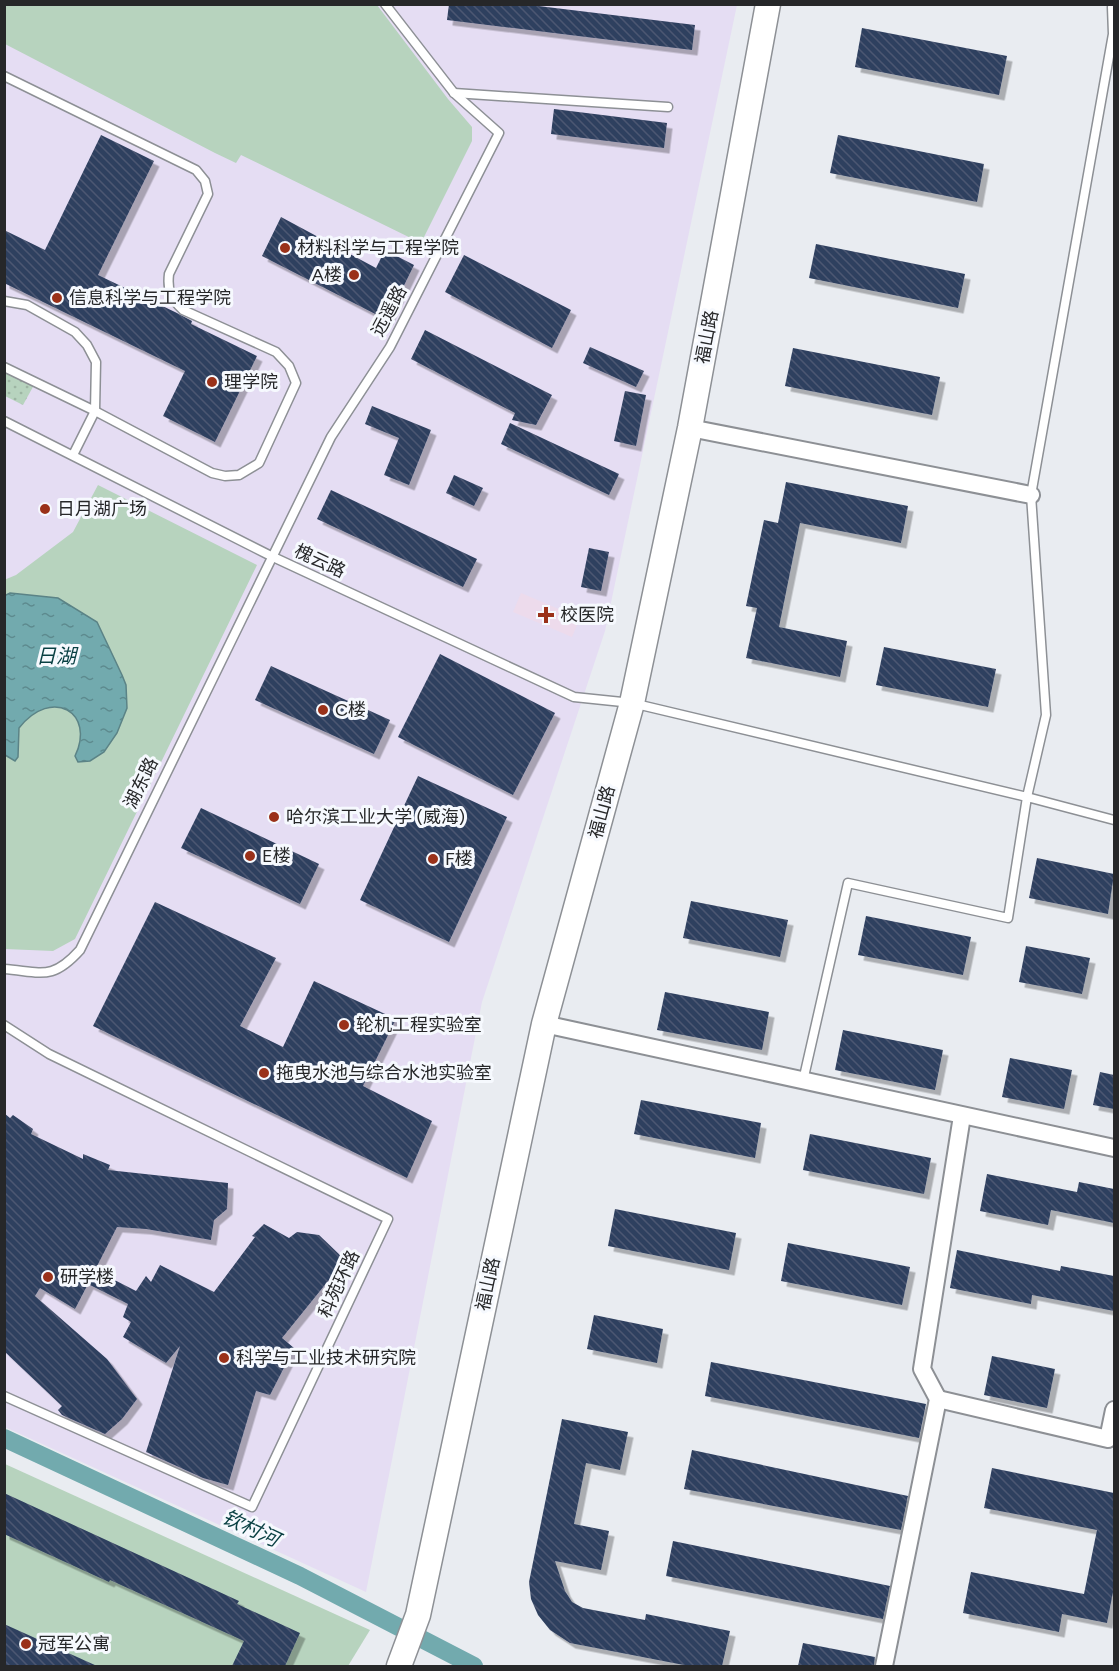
<svg xmlns="http://www.w3.org/2000/svg" width="1119" height="1671" font-family="Figtree,'Noto Sans SC',sans-serif">
<defs>
<pattern id="grass-dots" width="8" height="8" patternUnits="userSpaceOnUse" patternTransform="scale(1.5)"><rect width="8" height="8" fill="#b7d3be"/><path d="M2 2h.1M6 6h.1" fill="none" stroke="#9db5a3" stroke-width="1.8" stroke-linecap="round"/></pattern>
<pattern id="water-ripples" width="26" height="14" patternUnits="userSpaceOnUse" patternTransform="scale(1.5)"><rect width="26" height="14" fill="#72aaae"/><path d="M2 4q2-2 4 0t4 0M15 11q2-2 4 0t4 0" fill="none" stroke="#5d8a8e"/></pattern>
<pattern id="building-back-hatch" width="6" height="6" patternUnits="userSpaceOnUse" patternTransform="scale(1.5)"><rect width="6" height="6" fill="#2f3f5f"/><path d="M-1 5l2 2M0 0l6 6M5-1l2 2" fill="none" stroke="#4c5872"/></pattern>
<filter id="shadow"><feDropShadow dx="5.5" dy="5.5" stdDeviation="0" flood-color="#0004"/></filter>
</defs>
<rect width="100%" height="100%" fill="#e9ecf1"/>
<path fill="#e5ddf3" d="M 5,5 L 737,5 L 605,631 L 482,1002 L 366,1592 L 5,1427 Z"/>
<path fill="#eddbec" d="M 521,593 L 580,618 L 572,637 L 513,612 Z"/>
<path fill="url(#grass-dots)" d="M 4,370 L 34,385 L 23,405 L 5,396 Z"/>
<g fill="#b7d3be">
<path d="M 4,5 L 377,5 L 448,99 L 472,127 L 472,141 L 421,243 L 241,155 L 236,163 L 215,153 L 5,44 Z"/>
<path d="M 98,485 L 257,565 L 75,939 L 53,951 L 5,949 L 4,580 L 16,575 L 73,532 Z"/>
<path d="M 5,1464 L 370,1630 L 348,1666 L 5,1666 Z"/>
</g>
<path fill="url(#water-ripples)" stroke="#5b8386" stroke-width="1.5" d="M 10,593 L 58,598 L 97,622 L 122,675 L 126,685 L 127,708 L 117,733 L 104,752 L 90,761 L 78,762 L 75,756 C 96,713 52,686 19,728 L 18,757 L 15,761 L 5,755 L 4,596 Z"/>
<g fill="none" stroke-linecap="round" stroke-linejoin="round">
<path stroke="#72aaae" stroke-width="18" d="M 4,1438 L 300,1576 L 474,1666"/>
</g>
<g fill="url(#building-back-hatch)" filter="url(#shadow)">
<path d="M 449,4 L 522,4 L 695,25 L 692,50 L 447,20 Z"/>
<path d="M 862,28 L 1007,56 L 999,95 L 855,67 Z"/>
<path d="M 554,109 L 667,123 L 664,148 L 551,134 Z"/>
<path d="M 101,135 L 154,161 L 98,275 L 177,313 L 192,321 L 191,324 L 257,356 L 215,442 L 163,416 L 185,371 L 4,283 L 4,230 L 45,250 Z"/>
<path d="M 838,135 L 984,164 L 977,202 L 830,173 Z"/>
<path d="M 281,217 L 376,268 L 385,250 L 414,265 L 387,320 L 262,256 Z"/>
<path d="M 816,244 L 965,274 L 958,308 L 809,278 Z"/>
<path d="M 464,255 L 571,310 L 552,348 L 445,292 Z"/>
<path d="M 425,330 L 552,395 L 536,425 L 512,420 L 515,413 L 411,359 Z"/>
<path d="M 590,347 L 644,371 L 636,387 L 583,363 Z"/>
<path d="M 793,348 L 940,377 L 932,415 L 785,386 Z"/>
<path d="M 625,391 L 646,395 L 636,446 L 614,441 Z"/>
<path d="M 372,406 L 431,430 L 409,485 L 384,475 L 399,438 L 365,424 Z"/>
<path d="M 510,423 L 619,474 L 609,495 L 501,444 Z"/>
<path d="M 454,475 L 483,488 L 474,506 L 446,493 Z"/>
<path d="M 786,482 L 908,506 L 901,543 L 800,523 L 779,627 L 847,641 L 840,677 L 746,658 L 757,608 L 746,606 L 764,520 L 778,523 Z"/>
<path d="M 331,490 L 477,559 L 463,587 L 317,519 Z"/>
<path d="M 589,548 L 609,552 L 601,591 L 581,587 Z"/>
<path d="M 884,647 L 996,669 L 988,707 L 876,685 Z"/>
<path d="M 440,654 L 555,713 L 513,795 L 398,737 Z"/>
<path d="M 271,666 L 390,720 L 374,754 L 255,700 Z"/>
<path d="M 418,776 L 507,817 L 449,942 L 360,900 Z"/>
<path d="M 201,808 L 319,864 L 300,904 L 181,848 Z"/>
<path d="M 1037,858 L 1114,874 L 1108,914 L 1029,898 Z"/>
<path d="M 691,901 L 788,920 L 780,957 L 683,938 Z"/>
<path d="M 155,902 L 276,958 L 240,1026 L 283,1047 L 314,981 L 396,1019 L 363,1086 L 432,1121 L 407,1178 L 93,1026 Z"/>
<path d="M 866,916 L 971,937 L 963,975 L 858,955 Z"/>
<path d="M 1026,946 L 1090,958 L 1082,994 L 1019,982 Z"/>
<path d="M 665,992 L 769,1012 L 762,1050 L 657,1030 Z"/>
<path d="M 843,1030 L 943,1050 L 935,1090 L 835,1070 Z"/>
<path d="M 1010,1058 L 1072,1070 L 1064,1109 L 1002,1097 Z"/>
<path d="M 1100,1072 L 1114,1075 L 1114,1109 L 1093,1105 Z"/>
<path d="M 641,1100 L 761,1123 L 755,1158 L 634,1134 Z"/>
<path d="M 4,1113 L 10,1118 L 13,1115 L 33,1129 L 31,1134 L 83,1159 L 83,1154 L 110,1165 L 108,1170 L 228,1183 L 227,1209 L 214,1220 L 211,1240 L 146,1229 L 117,1227 L 95,1270 L 136,1291 L 146,1276 L 151,1282 L 160,1265 L 214,1292 L 255,1237 L 252,1236 L 264,1224 L 289,1238 L 297,1232 L 319,1235 L 345,1260 L 282,1338 L 294,1348 L 270,1395 L 256,1391 L 228,1485 L 203,1478 L 146,1452 L 180,1346 L 166,1363 L 123,1337 L 131,1322 L 123,1317 L 128,1304 L 88,1284 L 75,1309 L 40,1288 L 35,1296 L 107,1359 L 137,1399 L 122,1419 L 105,1434 L 62,1415 L 58,1410 L 62,1406 L 4,1351 Z"/>
<path d="M 810,1134 L 931,1158 L 924,1194 L 803,1170 Z"/>
<path d="M 987,1174 L 1077,1192 L 1079,1182 L 1114,1189 L 1114,1223 L 1051,1210 L 1048,1225 L 980,1211 Z"/>
<path d="M 615,1209 L 736,1233 L 729,1270 L 608,1246 Z"/>
<path d="M 788,1243 L 910,1267 L 902,1305 L 781,1281 Z"/>
<path d="M 957,1250 L 1060,1271 L 1061,1266 L 1114,1276 L 1114,1311 L 1032,1295 L 1031,1304 L 950,1288 Z"/>
<path d="M 594,1315 L 663,1329 L 657,1363 L 587,1349 Z"/>
<path d="M 992,1356 L 1055,1369 L 1047,1408 L 984,1395 Z"/>
<path d="M 711,1362 L 926,1404 L 919,1438 L 705,1396 Z"/>
<path d="M 562,1419 L 628,1432 L 620,1470 L 586,1463 L 574,1524 L 609,1531 L 601,1570 L 555,1561 L 565,1591 L 572,1602 L 583,1608 L 645,1620 L 646,1614 L 730,1631 L 722,1666 L 689,1666 L 570,1643 L 550,1630 L 538,1615 L 531,1599 L 529,1582 Z"/>
<path d="M 692,1450 L 908,1496 L 901,1530 L 684,1489 Z"/>
<path d="M 992,1468 L 1114,1493 L 1114,1587 L 1107,1623 L 1062,1614 L 1059,1632 L 963,1613 L 971,1572 L 1084,1594 L 1097,1530 L 984,1508 Z"/>
<path d="M 4,1493 L 239,1601 L 237,1604 L 300,1633 L 285,1666 L 232,1666 L 244,1641 L 110,1580 L 109,1582 L 4,1534 Z"/>
<path d="M 673,1541 L 890,1586 L 883,1619 L 666,1576 Z"/>
<path d="M 4,1624 L 97,1666 L 4,1666 Z"/>
<path d="M 803,1643 L 875,1657 L 874,1666 L 798,1666 Z"/>
</g>
<g fill="none" stroke-linecap="round" stroke-linejoin="round">
<g stroke="#8d9095" stroke-width="11">
<g id="lane">
<path d="M 4,76 L 196,170 L 205,181 L 208,194 L 169,274 C 167,291 171,299 183,310 L 276,352 L 289,366 L 296,383 L 259,463 L 239,475 L 225,476 L 212,473 L 95,411 L 4,367"/>
<path d="M 454,93 L 668,107"/>
<path d="M 4,301 L 27,305 L 75,332 L 87,345 L 96,362 L 95,411 L 73,455"/>
<path d="M 4,421 L 271,556 L 574,697 L 632,703 L 1027,797 L 1046,715 L 1031,495 L 1113,34 L 1112,7 L 1114,5"/>
<path d="M 4,969 C 42,972 52,981 80,950 L 331,437 L 390,347 L 499,133 L 454,93 L 385,4"/>
<path d="M 4,1025 L 49,1054 L 388,1219 L 252,1507 L 4,1396"/>
<path d="M 803,1081 L 848,883 L 1008,918 L 1027,797 L 1114,820"/>
</g>
</g>
<g stroke="#8d9095" stroke-width="20">
<g id="street">
<path d="M 690,428 L 1031,495"/>
<path d="M 544,1024 L 1114,1148"/>
<path d="M 938,1399 L 1108,1439 L 1114,1410"/>
<path d="M 884,1666 L 938,1399 L 922,1369 L 962,1116"/>
</g>
</g>
<g stroke="#8d9095" stroke-width="27">
<path id="secondary" d="M 399,1666 L 418,1615 L 544,1024 L 632,703 L 690,428 L 768,4"/>
</g>
<use href="#lane" stroke="#fff" stroke-width="8"/>
<use href="#street" stroke="#fff" stroke-width="16"/>
<use href="#secondary" stroke="#fff" stroke-width="24"/>
</g>
<g fill="#9a3119" stroke="#f6f9fe" stroke-width="2">
<circle cx="285" cy="248" r="6"/>
<circle cx="354" cy="275" r="6"/>
<circle cx="57" cy="298" r="6"/>
<circle cx="212" cy="382" r="6"/>
<circle cx="45" cy="509" r="6"/>
<path d="M543 606h6v6h6v6h-6v6h-6v-6h-6v-6h6z"/>
<circle cx="323" cy="710" r="6"/>
<circle cx="274" cy="817" r="6"/>
<circle cx="250" cy="856" r="6"/>
<circle cx="433" cy="859" r="6"/>
<circle cx="344" cy="1025" r="6"/>
<circle cx="264" cy="1073" r="6"/>
<circle cx="48" cy="1277" r="6"/>
<circle cx="224" cy="1358" r="6"/>
<circle cx="26" cy="1644" r="6"/>
</g>
<g text-anchor="middle" stroke-width="6" stroke-linejoin="round" paint-order="stroke">
<g font-size="18" fill="#262729" stroke="#f6f9fe" text-anchor="start">
<text x="297" y="254">材料科学与工程学院</text>
<text x="342" y="281" text-anchor="end">A楼</text>
<text x="69" y="304">信息科学与工程学院</text>
<text x="224" y="388">理学院</text>
<text x="57" y="515">日月湖广场</text>
<text x="560" y="621">校医院</text>
<text x="335" y="716">C楼</text>
<text x="286" y="823">哈尔滨工业大学 (威海)</text>
<text x="262" y="862">E楼</text>
<text x="445" y="865">F楼</text>
<text x="356" y="1031">轮机工程实验室</text>
<text x="276" y="1079">拖曳水池与综合水池实验室</text>
<text x="60" y="1283">研学楼</text>
<text x="236" y="1364">科学与工业技术研究院</text>
<text x="38" y="1650">冠军公寓</text>
</g>
<g font-size="18" fill="#262729" stroke="#f6f9fe">
<text transform="translate(389 311) rotate(-62)" y="6">远遥路</text>
<text transform="translate(707 337) rotate(-79)" y="6">福山路</text>
<text transform="translate(320 561) rotate(25)" y="6">槐云路</text>
<text transform="translate(141 783) rotate(-64)" y="6">湖东路</text>
<text transform="translate(602 812) rotate(-75)" y="6">福山路</text>
<text transform="translate(339 1284) rotate(-65)" y="6">科苑环路</text>
<text transform="translate(488 1284) rotate(-78)" y="6">福山路</text>
</g>
<g font-size="20" font-style="italic" fill="#083f42" stroke="#f6f9fe">
<text x="56" y="663">日湖</text>
<text transform="translate(251 1528) rotate(25)" y="7">钦村河</text>
</g>
</g>
<rect width="1119" height="1671" fill="none" stroke="#262729" stroke-width="12"/>
</svg>
